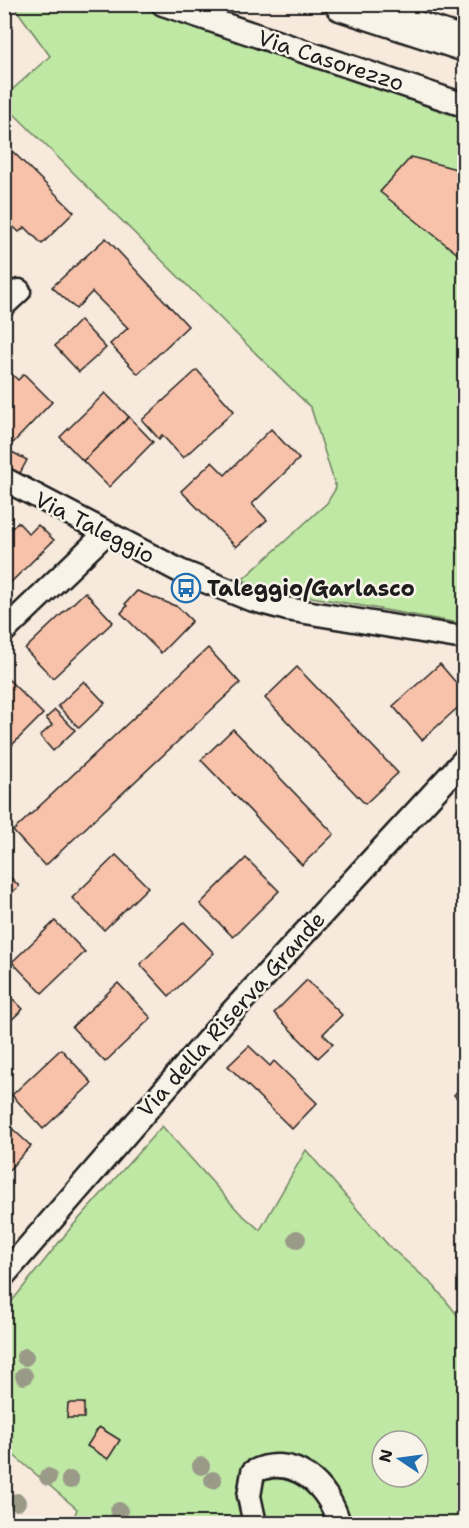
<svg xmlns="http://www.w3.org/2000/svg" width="469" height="1528" font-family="'Shantell Sans',sans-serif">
<rect width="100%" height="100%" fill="#f7e9dc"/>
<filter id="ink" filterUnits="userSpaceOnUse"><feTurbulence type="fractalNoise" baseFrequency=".0167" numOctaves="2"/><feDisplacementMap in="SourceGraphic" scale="12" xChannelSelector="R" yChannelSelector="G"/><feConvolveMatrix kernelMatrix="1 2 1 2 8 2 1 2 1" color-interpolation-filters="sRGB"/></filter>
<g filter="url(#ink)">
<g fill="#bfe8a4" stroke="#6e8260" stroke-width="1.5" fill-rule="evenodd">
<path d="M 132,4 L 464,119 L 464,624 L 272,590 L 242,580 L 327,503 L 336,488 L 311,408 L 5,105 L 4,97 L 50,56 L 13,5 Z"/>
<path d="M 162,1126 L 239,1212 L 260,1230 L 306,1150 L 389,1246 L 434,1286 L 464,1323 L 464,1523 L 72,1523 L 77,1509 L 5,1448 L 4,1311 L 69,1230 ZM 382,1441 L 418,1441 L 418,1477 L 382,1477 Z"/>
</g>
<g fill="#f8c2aa" stroke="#1c1c1c" stroke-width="1.5">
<path d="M 9,148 L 74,212 L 42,244 L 25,227 L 19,232 L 4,218 L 4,152 Z"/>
<path d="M 411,157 L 464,171 L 464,259 L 380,192 Z"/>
<path d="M 106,238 L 188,326 L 138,374 L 110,344 L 128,328 L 92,292 L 76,309 L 52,287 Z"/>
<path d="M 80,320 L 106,348 L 79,372 L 55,346 Z"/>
<path d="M 4,367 L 18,380 L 24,374 L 52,402 L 13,443 L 4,434 Z"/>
<path d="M 197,370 L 234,411 L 183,458 L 162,435 L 159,439 L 142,420 Z"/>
<path d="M 105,393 L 129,417 L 83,461 L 60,437 Z"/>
<path d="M 129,417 L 153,442 L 109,487 L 83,461 Z"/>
<path d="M 271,429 L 299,459 L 252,504 L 267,520 L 236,547 L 181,491 L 212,462 L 225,475 Z"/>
<path d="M 10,451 L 27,460 L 19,475 L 4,466 L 4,457 Z"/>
<path d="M 4,520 L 12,528 L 18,522 L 29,534 L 38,525 L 54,540 L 4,589 Z"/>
<path d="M 137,591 L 178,607 L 192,621 L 161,653 L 121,613 L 127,606 L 125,604 Z"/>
<path d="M 85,592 L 113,622 L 53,678 L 25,649 Z"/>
<path d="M 208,648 L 240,683 L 45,866 L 13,831 Z"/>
<path d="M 440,664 L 464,692 L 464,702 L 422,740 L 393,706 Z"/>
<path d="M 297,667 L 398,773 L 365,804 L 265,698 Z"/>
<path d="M 4,675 L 43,714 L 6,751 L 4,750 Z"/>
<path d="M 84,681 L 105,703 L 79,728 L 58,706 Z"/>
<path d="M 55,710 L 75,730 L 53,751 L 40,736 L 52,725 L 46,718 Z"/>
<path d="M 233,729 L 334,834 L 302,865 L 201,760 Z"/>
<path d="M 116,855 L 148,887 L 104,930 L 72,898 Z"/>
<path d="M 246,858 L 279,891 L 233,937 L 200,904 Z"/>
<path d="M 4,871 L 19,886 L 4,900 Z"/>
<path d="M 55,921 L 85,952 L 42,993 L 12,962 Z"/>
<path d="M 184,922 L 214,953 L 169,996 L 140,964 Z"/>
<path d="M 307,980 L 342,1015 L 323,1034 L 333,1044 L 318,1058 L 274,1013 Z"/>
<path d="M 118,983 L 151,1018 L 105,1062 L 72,1027 Z"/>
<path d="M 4,990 L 23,1009 L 4,1027 Z"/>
<path d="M 249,1046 L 270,1066 L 274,1061 L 317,1103 L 292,1129 L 228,1066 Z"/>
<path d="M 61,1049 L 92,1083 L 43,1129 L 12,1095 Z"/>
<path d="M 464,1084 L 464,1105 L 454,1095 Z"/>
<path d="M 4,1121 L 31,1146 L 4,1175 Z"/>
<path d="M 68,1403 L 84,1403 L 84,1418 L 67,1418 Z"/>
<path d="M 99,1427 L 120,1440 L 108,1459 L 87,1446 Z"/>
</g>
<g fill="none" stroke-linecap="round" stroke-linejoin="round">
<g stroke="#1c1c1c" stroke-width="27">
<g id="minor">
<path d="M 163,4 L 464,105"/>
<path d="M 4,305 L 19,291"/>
<path d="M 4,479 L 180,571 L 250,599 L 287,609 L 464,638"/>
<path d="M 4,631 L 106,533"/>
<path d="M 4,1275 L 230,1014 L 464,760"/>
<path d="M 255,1524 L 249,1496 L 253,1472 C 292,1452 329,1485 339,1524"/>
</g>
</g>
<g stroke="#1c1c1c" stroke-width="38">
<path id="highway" d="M 342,4 L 464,44"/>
</g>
<use href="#minor" stroke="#f7f3e8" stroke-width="22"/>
<use href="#highway" stroke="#f7f3e8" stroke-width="33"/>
</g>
<g fill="#9a9a89">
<circle cx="297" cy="1239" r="9"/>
<circle cx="25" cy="1357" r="9"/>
<circle cx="24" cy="1376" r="9"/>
<circle cx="201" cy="1466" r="9"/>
<circle cx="48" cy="1477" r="9"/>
<circle cx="70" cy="1480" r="9"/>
<circle cx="213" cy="1480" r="9"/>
<circle cx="17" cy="1502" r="9"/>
<circle cx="119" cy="1511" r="9"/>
</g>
</g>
<defs>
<g id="bus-ring" transform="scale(1.5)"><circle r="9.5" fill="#f7f3e8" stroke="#1f6fb2" stroke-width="1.5"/><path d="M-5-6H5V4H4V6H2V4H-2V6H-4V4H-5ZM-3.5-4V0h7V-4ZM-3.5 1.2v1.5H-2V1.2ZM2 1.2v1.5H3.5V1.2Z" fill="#1f6fb2"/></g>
</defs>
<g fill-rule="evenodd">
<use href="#bus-ring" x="186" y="588"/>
</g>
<g text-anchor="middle" stroke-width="5" stroke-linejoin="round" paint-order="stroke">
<g font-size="22" fill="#1c1c1c" stroke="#f7f3e8">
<text transform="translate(331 60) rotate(18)" y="8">Via Casorezzo</text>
<text transform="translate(95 527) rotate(27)" y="8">Via Taleggio</text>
<text transform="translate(231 1014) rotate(-48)" y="8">Via della Riserva Grande</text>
</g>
<g font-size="22" font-weight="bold" fill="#1c1c1c" stroke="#f7f3e8" text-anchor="start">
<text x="207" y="596">Taleggio/Garlasco</text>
</g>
</g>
<rect width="469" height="1528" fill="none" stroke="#f7f3e8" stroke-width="24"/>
<rect x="12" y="12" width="445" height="1504" fill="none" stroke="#1c1c1c" stroke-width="2" filter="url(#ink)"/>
<g transform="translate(400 1459) rotate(283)"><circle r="28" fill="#f7f3e8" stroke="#9f9d96" stroke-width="1.5"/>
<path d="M0-4.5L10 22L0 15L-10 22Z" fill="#1f6fb2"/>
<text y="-9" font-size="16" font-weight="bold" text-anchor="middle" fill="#1c1c1c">N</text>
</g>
</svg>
